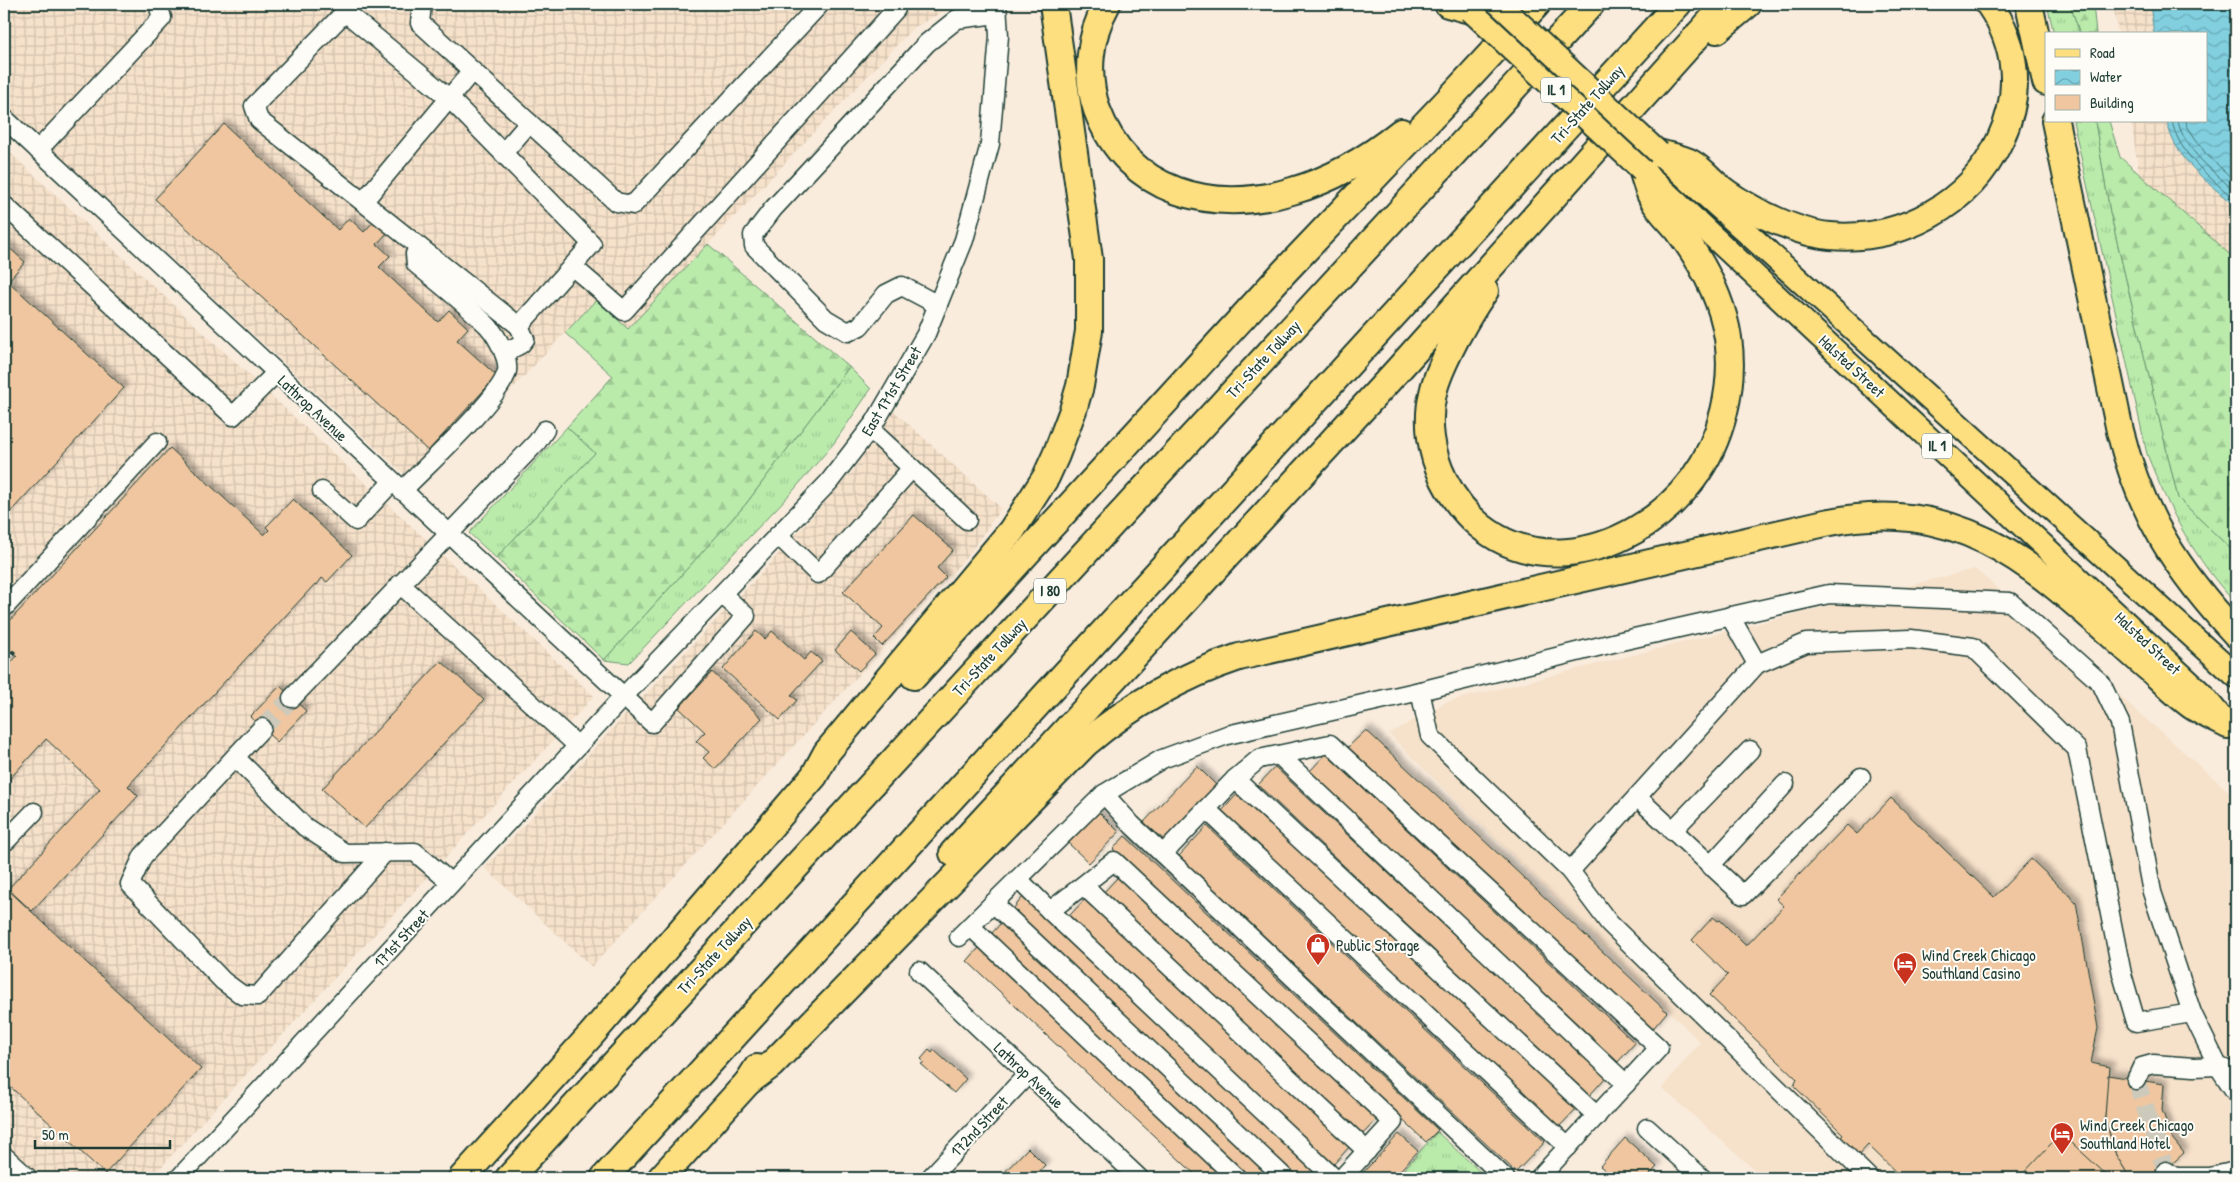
<svg xmlns="http://www.w3.org/2000/svg" width="2240" height="1182" font-family="'Patrick Hand',sans-serif">
<defs>
<pattern id="industrial-grid" width="8" height="8" patternUnits="userSpaceOnUse" patternTransform="scale(1.25)"><rect width="8" height="8" fill="#f6e1ca"/><path d="M0 4h8M4 0v8" fill="none" stroke="#d2c2ae"/></pattern>
<pattern id="grass-tufts" width="24" height="20" patternUnits="userSpaceOnUse" patternTransform="scale(1.25)"><rect width="24" height="20" fill="#baebab"/><path d="M3 7l-1-3M5 7V3M7 7l1-3M15 17l-1-3M17 17v-4M19 17l1-3" fill="none" stroke="#9fca94"/></pattern>
<pattern id="forest-firs" width="22" height="20" patternUnits="userSpaceOnUse" patternTransform="scale(1.25)"><rect width="22" height="20" fill="#baebab"/><path d="M5 1l3.5 6h-7zM16 11l3.5 6h-7z" fill="#9fca94"/></pattern>
<pattern id="water-waves" width="16" height="10" patternUnits="userSpaceOnUse" patternTransform="scale(1.25)"><rect width="16" height="10" fill="#81cfdf"/><path d="M0 5q4-4 8 0t8 0" fill="none" stroke="#69a9b6"/></pattern>
<filter id="shadow"><feDropShadow dx="4.5" dy="-4.5" stdDeviation="2.5" flood-color="#0004"/></filter>
</defs>
<rect width="100%" height="100%" fill="#f9ecdd"/>
<filter id="ink" filterUnits="userSpaceOnUse"><feTurbulence type="fractalNoise" baseFrequency=".02" numOctaves="2"/><feDisplacementMap in="SourceGraphic" scale="10" xChannelSelector="R" yChannelSelector="G"/><feConvolveMatrix kernelMatrix="1 2 1 2 8 2 1 2 1" color-interpolation-filters="sRGB"/></filter>
<g filter="url(#ink)">
<path fill="#f6e1ca" d="M 1975,569 L 2236,798 L 2236,1178 L 1764,1178 L 1662,1088 L 1700,1042 L 1389,734 L 1446,702 Z"/>
<g fill="url(#industrial-grid)">
<path d="M 4,4 L 957,4 L 913,28 L 628,329 L 596,300 L 419,488 L 4,104 Z"/>
<path d="M 2113,4 L 2236,4 L 2236,413 L 2165,347 L 2131,121 L 2206,121 L 2206,34 L 2118,34 Z"/>
<path d="M 4,147 L 594,696 L 151,1178 L 4,1178 Z"/>
<path d="M 894,411 L 1001,508 L 970,553 L 592,967 L 485,868 L 610,731 L 764,570 L 851,473 Z"/>
</g>
<g fill="url(#grass-tufts)" stroke="#6c9470">
<path d="M 2047,4 L 2070,4 L 2080,34 L 2054,34 Z"/>
<path d="M 2073,121 L 2095,121 L 2110,212 L 2178,498 L 2236,554 L 2236,604 C 2194,558 2170,512 2147,454 Z"/>
<path d="M 849,367 L 871,389 L 834,443 L 792,492 L 629,663 L 604,660 L 745,505 Z"/>
<path d="M 567,427 L 595,453 L 496,558 L 469,533 Z"/>
<path d="M 1437,1132 L 1487,1178 L 1396,1178 Z"/>
</g>
<g fill="url(#forest-firs)" stroke="#6c9470">
<path d="M 2070,4 L 2093,4 L 2096,34 L 2080,34 Z"/>
<path d="M 2095,121 L 2109,121 L 2120,157 L 2236,260 L 2236,554 L 2178,498 L 2110,212 Z"/>
<path d="M 708,244 L 849,367 L 745,505 L 604,660 L 496,558 L 595,453 L 567,427 L 613,376 L 565,333 L 596,300 L 628,329 Z"/>
</g>
<path fill="url(#water-waves)" stroke="#5a959b" d="M 2150,4 L 2236,4 L 2236,207 C 2210,184 2173,158 2167,121 L 2206,121 L 2206,34 L 2154,34 Z"/>
<g fill="none" stroke-linecap="round" stroke-linejoin="round">
<g stroke="#467778" stroke-width="1">
<path d="M 2172,121 C 2178,155 2213,179 2236,201"/>
<path d="M 2178,121 C 2183,149 2216,174 2236,192"/>
<path d="M 2186,121 L 2187,126 L 2206,154 L 2236,182"/>
</g>
</g>
<g fill="#efc69f" stroke="#1f3d34" filter="url(#shadow)">
<path d="M 224,124 L 338,230 L 349,218 L 364,232 L 374,221 L 387,233 L 377,244 L 390,256 L 379,267 L 438,322 L 449,310 L 468,328 L 457,340 L 497,376 L 428,451 L 155,199 Z"/>
<path d="M 4,243 L 25,262 L 8,281 L 124,388 L 4,519 Z"/>
<path d="M 170,448 L 264,535 L 269,530 L 266,527 L 293,499 L 352,555 L 327,582 L 322,578 L 317,585 L 315,584 L 128,786 L 138,796 L 32,911 L 8,889 L 100,789 L 46,739 L 4,785 L 4,670 L 17,656 L 4,647 L 4,627 Z"/>
<path d="M 914,515 L 953,550 L 937,568 L 946,577 L 882,646 L 874,638 L 883,628 L 843,592 Z"/>
<path d="M 756,631 L 765,639 L 772,631 L 804,660 L 811,652 L 822,661 L 791,695 L 797,700 L 780,720 L 723,669 Z"/>
<path d="M 851,632 L 875,654 L 859,671 L 835,650 Z"/>
<path d="M 441,661 L 484,700 L 365,828 L 322,789 Z"/>
<path d="M 712,672 L 762,718 L 715,769 L 703,758 L 709,752 L 696,741 L 705,732 L 679,708 Z"/>
<path d="M 280,686 L 306,711 L 277,742 L 250,717 Z"/>
<path d="M 1366,730 L 1667,1012 L 1651,1031 L 1348,747 Z"/>
<path d="M 1326,754 L 1635,1043 L 1618,1062 L 1309,772 Z"/>
<path d="M 1197,766 L 1216,785 L 1164,840 L 1144,822 Z"/>
<path d="M 1275,767 L 1606,1077 L 1589,1096 L 1258,785 Z"/>
<path d="M 1238,793 L 1576,1109 L 1558,1128 L 1221,812 Z"/>
<path d="M 1891,798 L 1994,897 L 2031,859 L 2076,902 L 2098,1028 L 2091,1063 L 2110,1067 L 2105,1118 L 2116,1155 L 2129,1176 L 2134,1178 L 1902,1178 L 1868,1145 L 1858,1156 L 1839,1138 L 1843,1134 L 1794,1086 L 1797,1079 L 1709,995 L 1728,975 L 1692,940 L 1713,917 L 1718,921 L 1720,920 L 1746,946 L 1784,906 L 1776,899 L 1847,825 L 1857,834 Z"/>
<path d="M 1099,812 L 1119,832 L 1089,863 L 1068,843 Z"/>
<path d="M 1207,826 L 1545,1142 L 1516,1172 L 1179,856 Z"/>
<path d="M 1125,836 L 1438,1130 L 1426,1142 L 1113,849 Z"/>
<path d="M 1118,877 L 1377,1119 L 1361,1136 L 1102,894 Z"/>
<path d="M 4,886 L 201,1069 L 105,1174 L 4,1081 Z"/>
<path d="M 1023,897 L 1321,1177 L 1320,1178 L 1298,1178 L 1012,910 Z"/>
<path d="M 1087,897 L 1350,1146 L 1333,1165 L 1069,916 Z"/>
<path d="M 1002,922 L 1274,1178 L 1249,1178 L 991,934 Z"/>
<path d="M 979,948 L 1225,1178 L 1199,1178 L 967,961 Z"/>
<path d="M 929,1050 L 932,1053 L 934,1050 L 966,1079 L 954,1093 L 921,1064 L 924,1062 L 921,1059 Z"/>
<path d="M 2108,1075 L 2164,1084 L 2162,1110 L 2172,1138 L 2184,1153 L 2156,1178 L 2134,1178 L 2129,1176 L 2116,1155 L 2105,1118 Z"/>
<path d="M 2061,1133 L 2110,1178 L 2020,1177 Z"/>
<path d="M 1399,1134 L 1418,1151 L 1393,1178 L 1358,1178 Z"/>
<path d="M 1625,1138 L 1657,1167 L 1646,1178 L 1614,1178 L 1600,1166 Z"/>
<path d="M 1028,1148 L 1045,1165 L 1033,1178 L 999,1178 Z"/>
</g>
<g fill="none" stroke-linecap="round" stroke-linejoin="round">
<g stroke="#cdc9bb" stroke-width="18" stroke-dasharray="18 9" stroke-linecap="butt">
<path d="M 262,728 L 292,698"/>
<path d="M 2136,1080 L 2166,1171"/>
</g>
<g stroke="#1f3d34" stroke-width="21">
<g id="minor">
<path d="M 422,4 L 420,23 L 616,202 L 633,205 L 820,4"/>
<path d="M 4,118 L 652,723 L 746,616 L 722,594"/>
<path d="M 38,150 L 162,18 L 158,4"/>
<path d="M 503,153 L 529,123"/>
<path d="M 363,202 L 259,120 L 254,106 L 345,12 L 450,99 L 592,244 L 519,326 L 363,202 L 472,71"/>
<path d="M 4,205 L 233,416 L 276,373"/>
<path d="M 572,266 L 624,311 L 896,9"/>
<path d="M 938,305 L 902,286 L 886,294 L 860,326 L 848,332 L 826,319 L 754,246 L 753,235 L 773,209 L 927,43 L 957,19 L 997,14"/>
<path d="M 504,353 L 521,344 L 525,339 L 519,326"/>
<path d="M 912,468 L 967,520"/>
<path d="M 322,491 L 356,521 L 392,482"/>
<path d="M 402,491 C 424,468 502,397 507,371 C 509,358 497,336 488,326 C 466,304 440,284 416,264 L 415,254 L 418,248"/>
<path d="M 778,535 L 818,574 L 912,468 L 870,429"/>
<path d="M 400,584 L 578,746"/>
<path d="M 4,608 L 157,442"/>
<path d="M 1730,616 L 1757,664"/>
<path d="M 1420,691 L 1430,736 L 1570,871 L 1609,923 L 1869,1178"/>
<path d="M 292,698 L 537,442 L 545,430"/>
<path d="M 262,728 L 235,757 L 305,827 L 345,853 L 415,852 L 451,883"/>
<path d="M 1280,756 L 1626,1084"/>
<path d="M 235,757 L 143,856 L 130,884 L 223,981 L 242,995 L 258,996 L 385,852"/>
<path d="M 1235,779 L 1597,1116"/>
<path d="M 1104,794 L 1132,825 L 1505,1178"/>
<path d="M 1637,797 L 1743,895 L 1861,777"/>
<path d="M 1206,809 L 1568,1147"/>
<path d="M 1672,831 L 1750,750"/>
<path d="M 4,841 L 6,841 L 34,812"/>
<path d="M 1163,854 L 1235,779 L 1259,759 L 1330,744 L 1659,1048 L 1539,1178"/>
<path d="M 1710,866 L 1785,784"/>
<path d="M 1570,871 L 1757,664 L 1806,643 L 1911,639 L 1973,647 L 2077,749 L 2122,974 L 2136,1022 L 2192,1013"/>
<path d="M 1018,879 L 1050,911 L 1114,861 L 1393,1122 L 1342,1178"/>
<path d="M 1084,886 L 1367,1151"/>
<path d="M 993,903 L 1285,1178"/>
<path d="M 1050,911 L 1334,1178"/>
<path d="M 970,926 L 1237,1178"/>
<path d="M 959,937 L 1104,794 L 1162,759 L 1227,735 L 1420,691 L 1621,641 L 1829,594 L 2010,602 L 2101,683 L 2120,723 L 2152,892 L 2192,1013 L 2218,1066 L 2236,1093"/>
<path d="M 919,971 L 1139,1178"/>
<path d="M 2136,1080 L 2142,1067 L 2153,1064 L 2194,1067 L 2218,1066 L 2227,1070"/>
<path d="M 1647,1128 L 1702,1178"/>
<path d="M 4,1156 L 28,1178"/>
<path d="M 2166,1171 L 2176,1177 L 2210,1177 L 2236,1171"/>
<path d="M 179,1178 L 623,697 L 829,482 L 875,422 L 926,334 L 964,240 L 990,144 L 999,36 L 997,4"/>
<path d="M 930,1178 L 1028,1074"/>
</g>
</g>
<g stroke="#1f3d34" stroke-width="26">
<g id="major">
<path d="M 1659,153 L 2236,676"/>
<path d="M 1642,170 L 2201,693 L 2225,722"/>
</g>
</g>
<g stroke="#1f3d34" stroke-width="30">
<g id="highway">
<path d="M 1107,4 C 1089,36 1085,75 1097,110 C 1128,193 1213,215 1292,191 C 1331,180 1370,157 1401,132"/>
<path d="M 1448,4 L 1470,10"/>
<path d="M 2029,4 L 2046,82"/>
<path d="M 1717,30 L 1748,4"/>
<path d="M 2055,121 L 2120,431 C 2141,515 2177,571 2236,634"/>
<path d="M 1659,153 C 1669,156 1682,158 1691,163 C 1702,169 1710,180 1720,188 C 1731,197 1745,205 1758,212 C 1780,223 1805,234 1830,236 C 1900,242 1970,205 2000,140 C 2022,94 2018,46 1989,4"/>
<path d="M 1485,291 C 1474,305 1465,322 1456,338 C 1447,356 1437,374 1433,393 C 1426,422 1431,454 1444,480 C 1500,589 1629,564 1693,479 C 1722,440 1735,385 1728,338 C 1722,298 1702,262 1679,231 C 1671,221 1661,212 1654,201 C 1648,193 1646,180 1642,170"/>
<path d="M 914,676 L 1285,271 L 1451,97 L 1537,4"/>
<path d="M 953,853 L 1397,371 L 1726,4"/>
<path d="M 748,1082 L 771,1065 L 1086,743 C 1132,704 1182,676 1239,657 L 1825,523 C 1974,491 2049,582 2151,670 C 2164,682 2177,695 2191,705 C 2202,713 2216,719 2228,725"/>
<path d="M 462,1178 L 591,1035 L 814,776 L 827,752 L 1012,530 L 1046,477 L 1056,455 L 1073,410 L 1080,386 L 1089,331 L 1089,259 L 1053,4"/>
<path d="M 509,1178 L 1591,4"/>
<path d="M 604,1178 L 1678,4"/>
<path d="M 661,1178 L 748,1082 L 757,1068"/>
</g>
</g>
<use href="#minor" stroke="#fdfcf7" stroke-width="18"/>
<use href="#major" stroke="#fedf80" stroke-width="22"/>
<use href="#highway" stroke="#fedf80" stroke-width="26"/>
<g stroke="#1f3d34" stroke-width="5.5">
<path id="rail" d="M 4,662 L 13,653"/>
</g>
<use href="#rail" stroke="#fdfcf7" stroke-width="4" stroke-dasharray="11" stroke-linecap="butt"/>
<g stroke="#1f3d34" stroke-width="26" stroke-linecap="butt">
<g id="major-bridge">
<path d="M 1499,4 L 1659,153"/>
<path d="M 1470,10 L 1642,170"/>
</g>
</g>
<use href="#major-bridge" stroke="#fedf80" stroke-width="22"/>
</g>
</g>
<defs>
<g id="shop-pin" transform="scale(1.25)"><path d="M0 17L-7.5 6A9.5 9.5 0 1 1 7.5 6Z" fill="#c8321e" stroke="#fdfcf7"/><path d="M-5-2.5h2.3a2.7 3.5 0 0 1 5.4 0H5L5.5 6h-11ZM-1.5-2.5h3a1.5 2.3 0 0 0-3 0Z" fill="#fff"/></g>
<g id="hotel-pin" transform="scale(1.25)"><path d="M0 17L-7.5 6A9.5 9.5 0 1 1 7.5 6Z" fill="#c8321e" stroke="#fdfcf7"/><path d="M-6-4.5h1.5V1H6V5H4.5V3h-9V5H-6ZM-4 0a1.8 1.8 0 1 1 3.6 0ZM.5 0V-2.5h3Q6-2.5 6 0Z" fill="#fff"/></g>
</defs>
<g fill-rule="evenodd">
<use href="#shop-pin" x="1318" y="945"/>
<use href="#hotel-pin" x="1905" y="964"/>
<use href="#hotel-pin" x="2062" y="1134"/>
</g>
<g text-anchor="middle" stroke-width="4" stroke-linejoin="round" paint-order="stroke">
<g fill="#fdfcf7" stroke="#62766e" stroke-width="1">
<rect x="1541" y="77.5" width="30" height="25" rx="4"/>
<rect x="1922" y="433.5" width="30" height="25" rx="4"/>
<rect x="1034" y="578.5" width="32" height="25" rx="4"/>
</g>
<g font-size="15" font-weight="bold" fill="#1f3d34">
<text x="1556" y="95">IL 1</text>
<text x="1937" y="451">IL 1</text>
<text x="1050" y="596">I 80</text>
</g>
<g font-size="16" fill="#1f3d34" stroke="#fdfcf7">
<text transform="translate(1587 104) rotate(-48)" y="6">Tri-State Tollway</text>
<text transform="translate(1263 359) rotate(-47)" y="6">Tri-State Tollway</text>
<text transform="translate(1852 366) rotate(43)" y="6">Halsted Street</text>
<text transform="translate(891 391) rotate(-59)" y="6">East 171st Street</text>
<text transform="translate(313 408) rotate(43)" y="6">Lathrop Avenue</text>
<text transform="translate(2148 643) rotate(43)" y="6">Halsted Street</text>
<text transform="translate(989 657) rotate(-47)" y="6">Tri-State Tollway</text>
<text transform="translate(401 938) rotate(-47)" y="6">171st Street</text>
<text transform="translate(714 955) rotate(-47)" y="6">Tri-State Tollway</text>
<text transform="translate(1029 1075) rotate(43)" y="6">Lathrop Avenue</text>
<text transform="translate(979 1126) rotate(-47)" y="6">172nd Street</text>
</g>
<g font-size="16" fill="#1f3d34" stroke="#fdfcf7" text-anchor="start">
<text x="1336" y="951">Public Storage</text>
<text x="1922" y="961">Wind Creek Chicago<tspan x="1922" dy="18">Southland Casino</tspan></text>
<text x="2080" y="1131">Wind Creek Chicago<tspan x="2080" dy="18">Southland Hotel</tspan></text>
</g>
</g>
<rect width="2240" height="1182" fill="none" stroke="#fdfcf7" stroke-width="20"/>
<rect x="10" y="10" width="2220" height="1162" fill="none" stroke="#1f3d34" stroke-width="2" filter="url(#ink)"/>
<rect x="2045" y="32" width="162" height="90" fill="#fdfcf7" stroke="#a4b0a9"/>
<rect x="2055" y="49" width="25" height="8" fill="#fedf80" stroke="#a4b0a9"/>
<text x="2090" y="58" font-size="15" fill="#1f3d34">Road</text>
<rect x="2055" y="70" width="25" height="15" fill="url(#water-waves)" stroke="#a4b0a9"/>
<text x="2090" y="82" font-size="15" fill="#1f3d34">Water</text>
<rect x="2055" y="95" width="25" height="15" fill="#efc69f" stroke="#a4b0a9"/>
<text x="2090" y="108" font-size="15" fill="#1f3d34">Building</text>
<path d="M35 1140v8h135v-8" fill="none" stroke="#1f3d34" stroke-width="2.5"/>
<text x="42" y="1140" font-size="15" fill="#1f3d34" stroke="#fdfcf7" stroke-width="4" paint-order="stroke">50 m</text>
</svg>
